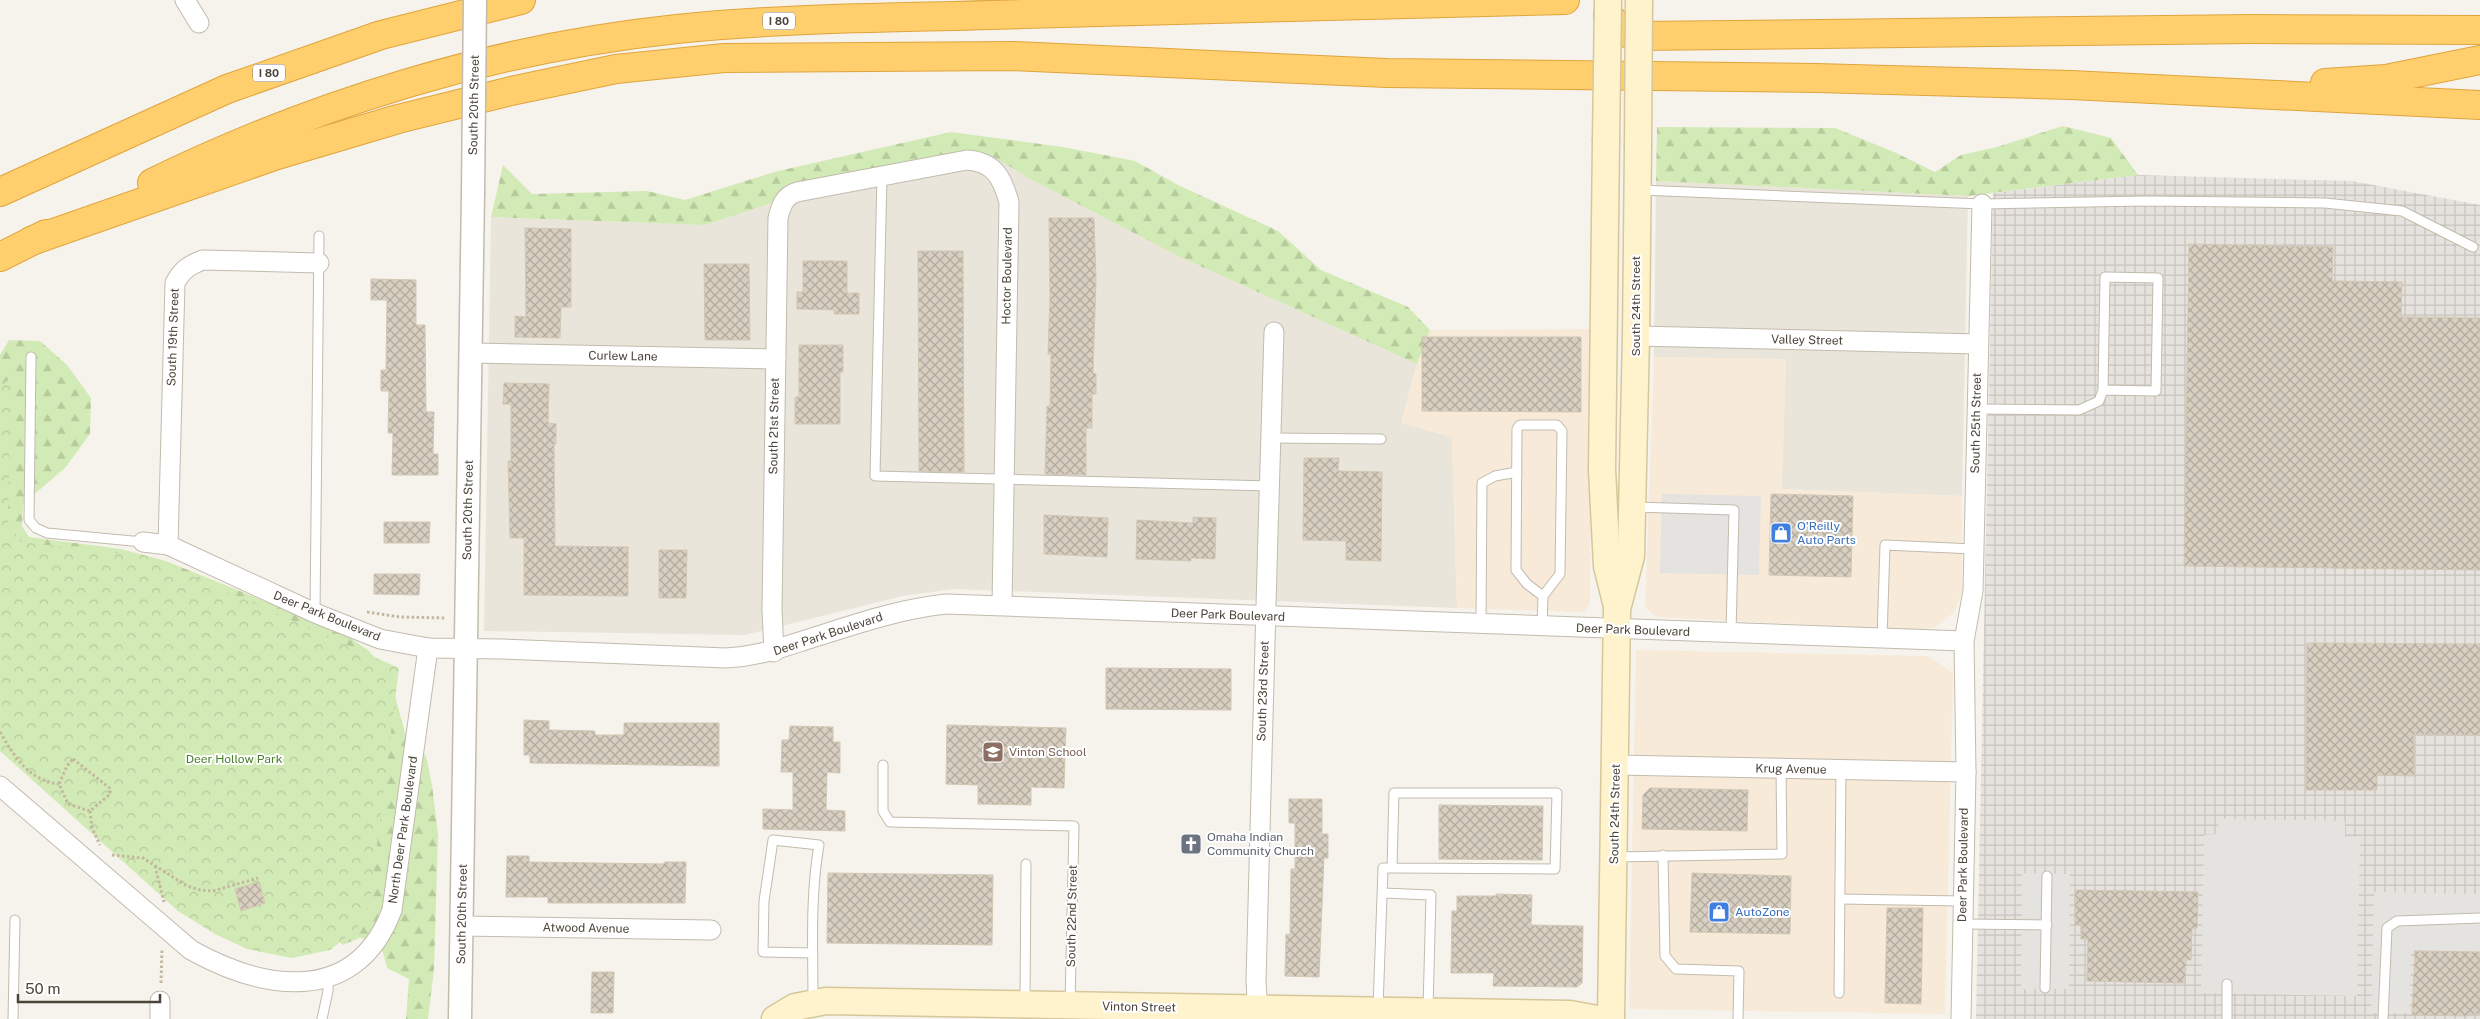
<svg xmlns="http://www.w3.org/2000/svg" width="2480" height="1019" font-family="'Public Sans',sans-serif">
<defs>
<pattern id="industrial-grid" width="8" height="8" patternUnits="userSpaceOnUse" patternTransform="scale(1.25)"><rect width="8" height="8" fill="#e6e2dd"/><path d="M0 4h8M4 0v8" fill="none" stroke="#c7c3be"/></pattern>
<pattern id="forest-firs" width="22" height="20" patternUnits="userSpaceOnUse" patternTransform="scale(1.25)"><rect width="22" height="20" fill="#d2eab5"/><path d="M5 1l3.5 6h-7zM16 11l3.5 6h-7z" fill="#b6ca9c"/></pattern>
<pattern id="park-crowns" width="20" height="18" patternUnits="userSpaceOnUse" patternTransform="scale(1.25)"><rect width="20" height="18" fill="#d2eab5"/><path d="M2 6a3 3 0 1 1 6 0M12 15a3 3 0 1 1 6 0" fill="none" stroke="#b6ca9c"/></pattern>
<pattern id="building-cross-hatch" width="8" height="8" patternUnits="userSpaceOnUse" patternTransform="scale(1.25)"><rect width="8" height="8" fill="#d8cfc1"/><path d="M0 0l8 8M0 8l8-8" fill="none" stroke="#b1aa9e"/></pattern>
</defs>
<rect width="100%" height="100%" fill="#f6f3ec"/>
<g fill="#eae5da">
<path d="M 954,153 L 994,157 L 1032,180 L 1178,256 L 1417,364 L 1401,423 L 1452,437 L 1457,608 L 954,589 L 903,596 L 745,635 L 484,631 L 491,217 L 705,225 L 891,164 Z"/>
<path d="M 1656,181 L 1968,196 L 1962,496 L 1781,489 L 1786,359 L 1654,357 Z"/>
</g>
<g fill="#f7ead8">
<path d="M 1591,329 L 1590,604 L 1584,612 L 1457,608 L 1452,437 L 1401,423 L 1417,364 L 1430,330 Z"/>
<path d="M 1654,357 L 1786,359 L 1782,489 L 1962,496 L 1962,593 L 1954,612 L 1936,627 L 1921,630 L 1656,617 L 1645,607 Z"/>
<path d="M 1636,650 L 1928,656 L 1953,673 L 1945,1014 L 1629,1009 Z"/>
</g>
<path fill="url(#industrial-grid)" d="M 2138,175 L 2352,181 L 2480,205 L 2480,1019 L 1976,1019 L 1993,193 Z"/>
<g fill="url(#forest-firs)">
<path d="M 2063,126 L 2111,138 L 2138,175 L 1968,196 L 1656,181 L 1657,127 L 1835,128 L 1894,152 L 1935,172 L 1961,155 L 1997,147 Z"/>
<path d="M 951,132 L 1063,147 L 1135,161 L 1178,185 L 1278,231 L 1321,270 L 1408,307 L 1430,330 L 1417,364 L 1178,256 L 1032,180 L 994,157 L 954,153 L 891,164 L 705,225 L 491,217 L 503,165 L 532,194 L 647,191 L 685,200 L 774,172 Z"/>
<path d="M 9,340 L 40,341 L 67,365 L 91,398 L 90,434 L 65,468 L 23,504 L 22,526 L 29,537 L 121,549 L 166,561 L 341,632 L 368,650 L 389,673 L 405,733 L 426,756 L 432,785 L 438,835 L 434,969 L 428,1019 L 406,1019 L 409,979 L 387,968 L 383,952 L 372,940 L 359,938 L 343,945 L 0,631 L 0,355 Z"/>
</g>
<path fill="url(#park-crowns)" d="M 11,378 L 8,523 L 21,542 L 149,557 L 399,668 L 370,902 L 357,928 L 330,950 L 292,958 L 247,949 L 215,934 L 178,911 L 0,751 L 0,386 Z"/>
<g fill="#e5e3e0">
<path d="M 1662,494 L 1761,496 L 1759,575 L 1660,573 Z"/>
<path d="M 2219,819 L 2345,821 L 2345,837 L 2360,837 L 2357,996 L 2201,993 L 2204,835 L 2218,834 Z"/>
<path d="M 2022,873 L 2070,874 L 2069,989 L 2021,989 Z"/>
<path d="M 2374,892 L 2480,894 L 2480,951 L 2411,950 L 2410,1013 L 2371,1013 Z"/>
</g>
<g fill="url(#building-cross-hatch)" stroke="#d3c7b4">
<path d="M 1049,218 L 1094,218 L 1096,279 L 1093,373 L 1096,374 L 1096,394 L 1092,394 L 1092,428 L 1086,428 L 1086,475 L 1045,474 L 1047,406 L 1050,406 L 1051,354 L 1048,354 L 1050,296 Z"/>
<path d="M 525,228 L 571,229 L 571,307 L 561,307 L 560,338 L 515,337 L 515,316 L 526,317 Z"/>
<path d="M 2189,244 L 2333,247 L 2332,281 L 2402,282 L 2401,317 L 2480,318 L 2480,570 L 2184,566 Z"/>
<path d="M 918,251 L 963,251 L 964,472 L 919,471 Z"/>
<path d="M 803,261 L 847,261 L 847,293 L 859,293 L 859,314 L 834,314 L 834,310 L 797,309 L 797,292 L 803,292 Z"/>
<path d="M 704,264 L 749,264 L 750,340 L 705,340 Z"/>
<path d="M 371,279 L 416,280 L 416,325 L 425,325 L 426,412 L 434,412 L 433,454 L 438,454 L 438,475 L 392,475 L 393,433 L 388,433 L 389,391 L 381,391 L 381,370 L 386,370 L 387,300 L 371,300 Z"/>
<path d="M 1422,337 L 1581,337 L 1581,412 L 1422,411 Z"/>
<path d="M 799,345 L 843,345 L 843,372 L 840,372 L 840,424 L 795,424 L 795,397 L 799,397 Z"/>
<path d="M 504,383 L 549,384 L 548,423 L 556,424 L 556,444 L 554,444 L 555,546 L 628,547 L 628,596 L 524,595 L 524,538 L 510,538 L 508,461 L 511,461 L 511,404 L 503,404 Z"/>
<path d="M 1304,458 L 1339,458 L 1338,471 L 1382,472 L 1381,561 L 1346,560 L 1346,541 L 1303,540 Z"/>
<path d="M 1771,494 L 1853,496 L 1851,577 L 1769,575 Z"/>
<path d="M 1044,515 L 1108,518 L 1107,557 L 1044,554 Z"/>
<path d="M 1193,517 L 1216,518 L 1215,559 L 1191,558 L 1191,561 L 1136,559 L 1137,520 L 1193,523 Z"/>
<path d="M 384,522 L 430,522 L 429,543 L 384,543 Z"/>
<path d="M 659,550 L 687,550 L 686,598 L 659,598 Z"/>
<path d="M 374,574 L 420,574 L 419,595 L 374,594 Z"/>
<path d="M 2307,643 L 2480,644 L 2480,735 L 2414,734 L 2414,776 L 2377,775 L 2377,790 L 2306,790 Z"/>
<path d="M 1106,668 L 1231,669 L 1231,710 L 1106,709 Z"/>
<path d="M 524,720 L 549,721 L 549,730 L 595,731 L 595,735 L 624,735 L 624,723 L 719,723 L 719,766 L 530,763 L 530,755 L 524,755 Z"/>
<path d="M 947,725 L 1066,728 L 1064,788 L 1031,787 L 1031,805 L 978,804 L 978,785 L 946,784 Z"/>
<path d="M 790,726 L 833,727 L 833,742 L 840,742 L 840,773 L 827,772 L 826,810 L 845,811 L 845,831 L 763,829 L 763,809 L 793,810 L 793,772 L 781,772 L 782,740 L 789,740 Z"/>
<path d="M 1650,788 L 1748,790 L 1747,831 L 1642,829 L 1643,795 Z"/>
<path d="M 1289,799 L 1322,799 L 1322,834 L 1328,834 L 1328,858 L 1324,858 L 1319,977 L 1285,976 L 1286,934 L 1290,935 L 1291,869 L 1295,869 L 1295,823 L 1289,823 Z"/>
<path d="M 1439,805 L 1543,806 L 1542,860 L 1439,859 Z"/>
<path d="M 507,856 L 529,856 L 529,862 L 664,864 L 664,862 L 686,862 L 685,903 L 548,903 L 548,897 L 506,897 Z"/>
<path d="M 828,873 L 993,875 L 992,945 L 827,943 Z"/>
<path d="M 1692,873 L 1791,876 L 1790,934 L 1690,932 Z"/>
<path d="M 259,882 L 265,903 L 241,911 L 235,889 Z"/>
<path d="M 2075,890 L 2198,892 L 2197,928 L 2192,928 L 2191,960 L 2186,960 L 2185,983 L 2087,981 L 2088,939 L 2081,939 L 2081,925 L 2075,924 Z"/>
<path d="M 1496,894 L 1532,895 L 1531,925 L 1583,926 L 1582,983 L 1577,987 L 1493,986 L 1494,973 L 1451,973 L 1452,911 L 1457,911 L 1457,896 L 1496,896 Z"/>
<path d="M 1887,908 L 1923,908 L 1921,1004 L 1885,1003 Z"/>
<path d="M 2415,951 L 2480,952 L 2480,1014 L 2468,1014 L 2468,1016 L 2412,1015 Z"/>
<path d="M 592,972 L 614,972 L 613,1013 L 591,1013 Z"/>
</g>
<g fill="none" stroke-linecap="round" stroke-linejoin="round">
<g stroke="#c2bbae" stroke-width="11">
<g id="service">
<path d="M 882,176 L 875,476 L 1270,486"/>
<path d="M 1640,190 L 1982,204 L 2146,201 L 2325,203 L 2402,211 L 2473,247"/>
<path d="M 31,357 L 29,520 L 36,528 L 47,533 L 143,542"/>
<path d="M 1976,409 L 2079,410 L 2099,401 L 2103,390 L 2105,277 L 2158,278 L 2156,391 L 2103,390"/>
<path d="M 1271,438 L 1381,439"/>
<path d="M 1634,507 L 1734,510 L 1731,633"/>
<path d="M 315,613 L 319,236"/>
<path d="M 1481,624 L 1482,483 L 1495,476 L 1517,472"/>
<path d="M 1542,627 L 1543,596 L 1560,574 L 1562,431 L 1557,425 L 1520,425 L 1517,429 L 1516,570 L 1527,584 L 1543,596"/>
<path d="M 1882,639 L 1885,545 L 1974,549"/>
<path d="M 883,765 L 883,811 L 890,822 L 1074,826 L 1070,1003"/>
<path d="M 1663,855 L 1665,956 L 1676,969 L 1739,971 L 1738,1019"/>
<path d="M 1615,857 L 1782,854 L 1781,768"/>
<path d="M 1383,893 L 1431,895 L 1428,1009"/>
<path d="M 1840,899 L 1962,901"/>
<path d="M 1962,924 L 2047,925"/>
<path d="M 813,953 L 763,952 L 764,901 L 773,840 L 819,845 C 810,897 813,949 813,1002"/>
<path d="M 2045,988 L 2047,876"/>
<path d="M 1839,993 L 1841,769"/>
<path d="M 1025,1002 L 1026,864"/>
<path d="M 1378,1008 L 1383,868 L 1392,868 L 1555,869 L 1557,793 L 1394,793 L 1392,868"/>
<path d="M 13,1019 L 15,920"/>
<path d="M 322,1019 L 328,991 L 328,976"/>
<path d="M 2227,1019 L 2227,984"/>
<path d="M 2383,1019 L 2387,928 L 2397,921 L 2480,918"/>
</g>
</g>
<g stroke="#c2bbae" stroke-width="21">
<g id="minor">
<path d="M 185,0 L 199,23"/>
<path d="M 1636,336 L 1978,344"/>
<path d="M 471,353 L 776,359"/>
<path d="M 143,542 L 168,545 L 315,613 L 380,639 L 428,648 L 502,649 L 726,658 C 760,656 780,648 812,638 C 856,624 899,609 946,604 L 1964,641"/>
<path d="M 168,545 L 175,283 C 182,270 189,265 203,260 L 319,263"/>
<path d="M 774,652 L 772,610 L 778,218 C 781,206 784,196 797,192 L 967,160 C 994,162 1002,177 1009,202 L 1002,605"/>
<path d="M 1616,765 L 1966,772"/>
<path d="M 0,786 L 191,950 C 265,991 356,1006 392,910 L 428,648"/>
<path d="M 462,926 L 711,930"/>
<path d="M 160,1019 L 160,1001"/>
<path d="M 1258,1019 L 1256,980 C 1260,764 1268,548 1274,332"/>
<path d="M 1961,1019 L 1966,772 L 1964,641 L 1973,591 L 1982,204"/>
</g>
</g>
<g stroke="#c2bbae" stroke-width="25">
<path id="tertiary" d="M 460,1019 L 473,194"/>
</g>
<g stroke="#d6c79b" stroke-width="29">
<g id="secondary">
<path d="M 1606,142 L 1602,470 L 1607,566 L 1617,606"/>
<path d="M 775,1019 L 795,1007 L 826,1001 L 1570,1014 L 1597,1019"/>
<path d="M 1611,1019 L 1617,609 L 1631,556 L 1636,336 L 1638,147"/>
</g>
</g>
<g stroke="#e0a43c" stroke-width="30">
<g id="motorway">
<path d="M 1608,15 L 1623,32 L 1638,36 L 2252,29 L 2480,30"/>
<path d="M 2325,83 L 2386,79 L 2480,60"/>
<path d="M 152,183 C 316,103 495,48 677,29 C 792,17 908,18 1023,14 C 1204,9 1385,6 1565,0"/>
<path d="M 0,192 L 227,89 L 381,35 L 521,0"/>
<path d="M 31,241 L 277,155 L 398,119 L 511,91 L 616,69 L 724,58 L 1013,56 L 1387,73 L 1816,78 L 2071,85 L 2480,105"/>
<path d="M 0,257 L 46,234"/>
</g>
</g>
<g stroke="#c4b79f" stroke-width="3" stroke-dasharray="2.5 2.5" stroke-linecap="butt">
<path d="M 367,612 L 400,617 L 446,618"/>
<path d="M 0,732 C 15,757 28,780 59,784"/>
<path d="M 73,759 L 111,789 L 109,795 L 90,811 L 68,804 L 59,784 L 67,766 Z"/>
<path d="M 90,811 L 92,828 L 100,845"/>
<path d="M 112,855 L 143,858 L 187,886 L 200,890 L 213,891 L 258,878"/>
<path d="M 155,866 L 164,902"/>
<path d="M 161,983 L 162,949"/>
</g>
<use href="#service" stroke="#fff" stroke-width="9"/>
<use href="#minor" stroke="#fff" stroke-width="19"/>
<use href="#tertiary" stroke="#fff" stroke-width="22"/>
<use href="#secondary" stroke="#fff3cd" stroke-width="26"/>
<use href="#motorway" stroke="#ffcf6e" stroke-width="28"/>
<g stroke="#c2bbae" stroke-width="25" stroke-linecap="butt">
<path id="tertiary-bridge" d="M 473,194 L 475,0"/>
</g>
<g stroke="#d6c79b" stroke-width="29" stroke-linecap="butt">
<g id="secondary-bridge">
<path d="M 1606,142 L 1608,0"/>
<path d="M 1638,147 L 1639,0"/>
</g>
</g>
<use href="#tertiary-bridge" stroke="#fff" stroke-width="22"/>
<use href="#secondary-bridge" stroke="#fff3cd" stroke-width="26"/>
</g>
<defs>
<g id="shop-square" transform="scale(1.125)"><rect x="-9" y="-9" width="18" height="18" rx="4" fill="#3f7fe0" stroke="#fff"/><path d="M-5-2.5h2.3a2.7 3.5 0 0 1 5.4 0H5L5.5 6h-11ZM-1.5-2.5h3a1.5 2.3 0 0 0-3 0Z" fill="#fff"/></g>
<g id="school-square" transform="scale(1.125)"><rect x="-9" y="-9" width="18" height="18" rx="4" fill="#8d6e63" stroke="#fff"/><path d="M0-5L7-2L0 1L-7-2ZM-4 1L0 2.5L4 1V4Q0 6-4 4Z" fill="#fff"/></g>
<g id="church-square" transform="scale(1.125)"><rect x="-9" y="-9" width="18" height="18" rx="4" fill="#6b7280" stroke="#fff"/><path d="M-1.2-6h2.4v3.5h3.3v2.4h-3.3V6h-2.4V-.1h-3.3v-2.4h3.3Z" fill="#fff"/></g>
</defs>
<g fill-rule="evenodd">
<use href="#shop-square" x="1781" y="533"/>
<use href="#school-square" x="993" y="752"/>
<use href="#church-square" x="1191" y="844"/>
<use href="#shop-square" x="1719" y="912"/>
</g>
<g text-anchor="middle" stroke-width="4" stroke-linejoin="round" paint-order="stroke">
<g fill="#fff" stroke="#817c74" stroke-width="1">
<rect x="763" y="12.5" width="32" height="17" rx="4"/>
<rect x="253" y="64.5" width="32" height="17" rx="4"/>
</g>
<g font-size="11" font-weight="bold" fill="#4b4439">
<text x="779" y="25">I 80</text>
<text x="269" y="77">I 80</text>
</g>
<g font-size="12" fill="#4b4439" stroke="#fff">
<text transform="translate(474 105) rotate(-89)" y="4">South 20th Street</text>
<text transform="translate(1007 276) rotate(-89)" y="4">Hoctor Boulevard</text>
<text transform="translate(1636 306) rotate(-90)" y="4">South 24th Street</text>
<text transform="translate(173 337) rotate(-88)" y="4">South 19th Street</text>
<text transform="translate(1807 340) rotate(1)" y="4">Valley Street</text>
<text transform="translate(623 356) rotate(1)" y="4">Curlew Lane</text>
<text transform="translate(1976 423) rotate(-89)" y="4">South 25th Street</text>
<text transform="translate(774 426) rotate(-89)" y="4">South 21st Street</text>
<text transform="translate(468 510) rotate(-89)" y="4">South 20th Street</text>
<text transform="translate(1228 615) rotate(2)" y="4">Deer Park Boulevard</text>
<text transform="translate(327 616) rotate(22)" y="4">Deer Park Boulevard</text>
<text transform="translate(1633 630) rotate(2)" y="4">Deer Park Boulevard</text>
<text transform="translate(828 634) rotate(-18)" y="4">Deer Park Boulevard</text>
<text transform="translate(1263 691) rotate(-88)" y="4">South 23rd Street</text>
<text transform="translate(1791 769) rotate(1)" y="4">Krug Avenue</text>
<text transform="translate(1615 814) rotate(-89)" y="4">South 24th Street</text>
<text transform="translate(403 830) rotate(-82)" y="4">North Deer Park Boulevard</text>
<text transform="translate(1963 865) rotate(-89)" y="4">Deer Park Boulevard</text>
<text transform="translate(462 914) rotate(-89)" y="4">South 20th Street</text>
<text transform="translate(1072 916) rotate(-89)" y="4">South 22nd Street</text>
<text transform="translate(586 928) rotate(1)" y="4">Atwood Avenue</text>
<text transform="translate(1139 1007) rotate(1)" y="4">Vinton Street</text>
</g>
<g font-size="12" fill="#366cbe" stroke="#fff" text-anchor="start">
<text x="1797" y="530">O'Reilly<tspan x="1797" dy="14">Auto Parts</tspan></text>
<text x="1735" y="916">AutoZone</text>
</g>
<g font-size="12" fill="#785e54" stroke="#fff" text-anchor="start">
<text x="1009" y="756">Vinton School</text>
</g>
<g font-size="12" fill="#4a7f2a" stroke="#fff">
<text x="234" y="763">Deer Hollow Park</text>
</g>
<g font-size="12" fill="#5b616d" stroke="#fff" text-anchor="start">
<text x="1207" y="841">Omaha Indian<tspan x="1207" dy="14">Community Church</tspan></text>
</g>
</g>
<path d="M18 994v8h142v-8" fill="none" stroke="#4b4439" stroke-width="2.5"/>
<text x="25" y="994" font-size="15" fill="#4b4439" stroke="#ffffff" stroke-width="4" paint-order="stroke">50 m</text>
</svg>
